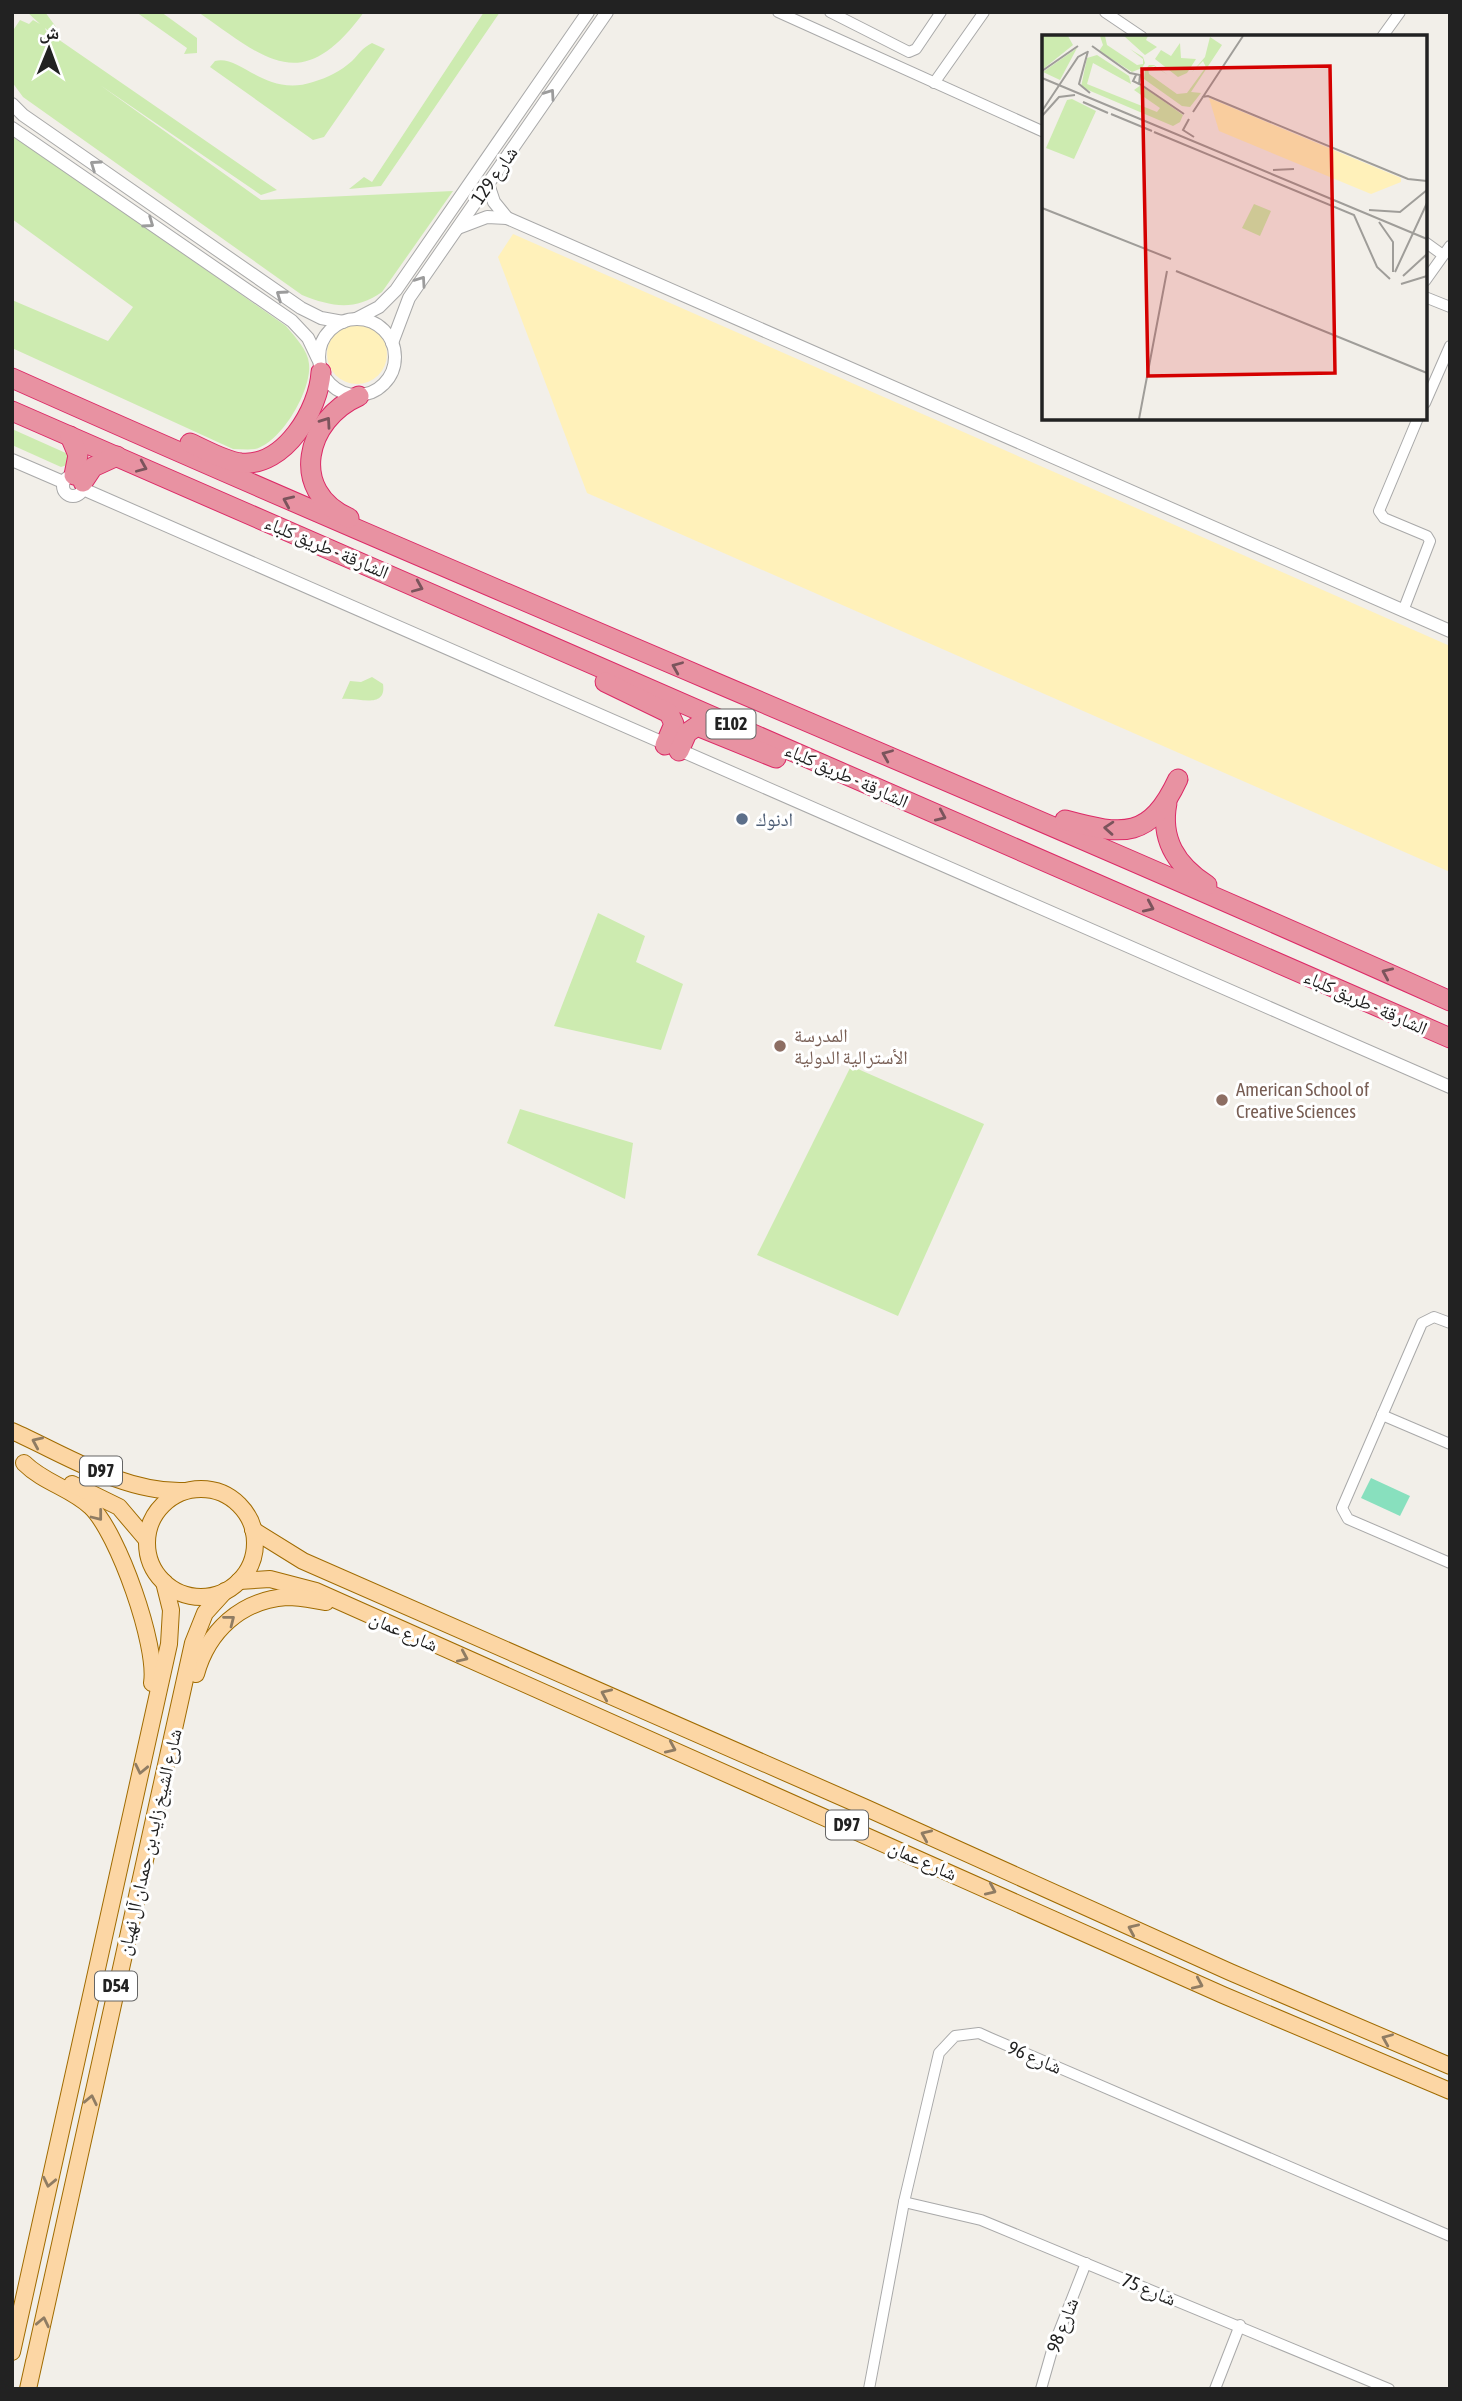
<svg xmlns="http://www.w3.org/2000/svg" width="1462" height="2401" font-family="'Asap Condensed','Noto Naskh Arabic',sans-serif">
<rect width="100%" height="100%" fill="#f2efe9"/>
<g fill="#cdebb0">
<path d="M 27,12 L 45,12 L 56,27 L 52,34 L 45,28 L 49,39 L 52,35 L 277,190 L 261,195 L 100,85 L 261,200 L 453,191 L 382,292 C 355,311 332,307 302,295 L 23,97 L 12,82 L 12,32 L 20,20 L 29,24 L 33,20 L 40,24 Z"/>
<path d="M 136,12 L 161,12 L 197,38 L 197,53 L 184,54 L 187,48 Z"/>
<path d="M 198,12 L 364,12 C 302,97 267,60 198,12 Z"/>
<path d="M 484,12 L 500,12 L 381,186 L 349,189 L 364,177 L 372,182 Z"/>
<path d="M 372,43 L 385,49 L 324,137 L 313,140 L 210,67 L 215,61 C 240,54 266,98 313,82 C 327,78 341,71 352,61 C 359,54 362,48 372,43 Z"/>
<path d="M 12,134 L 286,326 C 295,337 308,350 309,364 C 312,390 281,443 255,449 C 248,450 240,449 233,449 L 12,348 L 12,300 L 108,341 L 133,307 L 12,219 Z"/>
<path d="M 12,429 L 68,454 L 67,465 L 61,467 L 12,445 Z"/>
<path d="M 372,677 L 383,684 C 387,710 357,697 342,699 L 350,681 L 361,682 Z"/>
<path d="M 598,913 L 645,936 L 636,962 L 683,984 L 661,1050 L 554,1026 Z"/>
<path d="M 851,1066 L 984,1124 L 898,1316 L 757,1255 Z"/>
<path d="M 520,1109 L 633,1143 L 625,1199 L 507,1143 Z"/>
</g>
<g fill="#fff1ba">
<path d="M 513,234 L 1450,646 L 1450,872 L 587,493 L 498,257 Z"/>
<circle cx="357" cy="354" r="30"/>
</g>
<path fill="#88e0be" d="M 1371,1478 L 1410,1496 L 1400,1516 L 1361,1498 Z"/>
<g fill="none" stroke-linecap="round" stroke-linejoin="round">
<g stroke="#a9a9a9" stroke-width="12">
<g id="minor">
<path d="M 778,12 L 1044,132"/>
<path d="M 830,12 L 909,52 L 916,49 L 941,12"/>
<path d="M 1105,12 L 1142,37"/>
<path d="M 1382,37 L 1400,12"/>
<path d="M 934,83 L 984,12"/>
<path d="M 1425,242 L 1443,255"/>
<path d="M 1425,281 L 1450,246"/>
<path d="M 1425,297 L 1450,307"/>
<path d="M 1425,403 L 1450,346"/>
<path d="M 1403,611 L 1430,541 L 1427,536 L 1384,518 L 1379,511 L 1418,418"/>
<path d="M 1450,1323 L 1434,1317 L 1422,1323 L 1342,1508 L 1348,1519 L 1450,1563"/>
<path d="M 1382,1415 L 1450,1444"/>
<path d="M 904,2202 L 981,2220 L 1389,2389"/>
<path d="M 869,2389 L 904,2202 L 939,2053 L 955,2036 L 979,2033 L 990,2038 L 1450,2236"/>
<path d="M 1041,2389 L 1053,2347 L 1086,2263"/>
<path d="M 1215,2389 L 1240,2325"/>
</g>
</g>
<g stroke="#a9a9a9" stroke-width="14">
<g id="tertiary">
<path d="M 12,104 L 23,115 L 301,308 L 321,318 L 343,322"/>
<path d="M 12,128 L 292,321 L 308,338 L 318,359"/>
<path d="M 488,184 L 494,202 L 507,218"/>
<path d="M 458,228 L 487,217 L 507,218 L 1450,631"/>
<circle cx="357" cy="357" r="38"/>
<path d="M 356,319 L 379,307 L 396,290 L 588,12"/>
<path d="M 392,343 L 409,298 L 607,12"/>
<path d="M 12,460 L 63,482"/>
<circle cx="73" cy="486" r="10"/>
<path d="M 83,489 L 1450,1087"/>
</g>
</g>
<g stroke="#a06b00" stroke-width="18">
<g id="primary">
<path d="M 12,1431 C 66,1455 124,1493 184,1491"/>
<path d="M 24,1463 C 44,1483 71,1488 91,1507 C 118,1533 158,1646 152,1683"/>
<path d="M 72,1484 L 119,1507 L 147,1540"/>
<circle cx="201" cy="1543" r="54"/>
<path d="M 253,1530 L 303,1561 L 864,1807 L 1230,1972 L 1450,2066"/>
<path d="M 239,1581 L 270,1579 L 316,1591 L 1223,1995 L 1450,2091"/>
<path d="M 196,1674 C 208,1631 241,1600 287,1597 C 300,1597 313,1600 326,1602"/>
<path d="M 12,2352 L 169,1644 L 171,1610 L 164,1582"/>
<path d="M 28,2389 L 193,1643 L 205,1613 L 225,1591"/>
</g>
</g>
<g stroke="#dc2a67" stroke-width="21">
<g id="motorway">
<path d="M 12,378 C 489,591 973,787 1450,1001"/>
<path d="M 12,411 L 1450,1038"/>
<path d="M 70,436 L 78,455 L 74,475"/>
<path d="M 190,443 C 206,450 224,461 241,463 C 285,467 319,409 321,372"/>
<path d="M 83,482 L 93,467 L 117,456"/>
<path d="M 349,518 C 288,491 306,419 359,396"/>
<path d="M 605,682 L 669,713 L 674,724 L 665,745"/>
<path d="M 679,751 L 687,733 L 697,726 L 776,758"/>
<path d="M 1167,803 C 1160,839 1176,865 1207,885"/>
<path d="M 1065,820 C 1124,836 1150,839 1178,779"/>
</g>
</g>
<use href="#minor" stroke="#fff" stroke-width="10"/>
<use href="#tertiary" stroke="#fff" stroke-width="12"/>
<use href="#primary" stroke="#fcd6a4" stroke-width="16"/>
<use href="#motorway" stroke="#e892a2" stroke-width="19"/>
</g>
<defs><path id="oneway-chevron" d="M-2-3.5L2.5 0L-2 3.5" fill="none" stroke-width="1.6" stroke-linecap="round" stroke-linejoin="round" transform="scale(1.75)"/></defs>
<g stroke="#9c9c9c">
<use href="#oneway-chevron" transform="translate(550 94) rotate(-55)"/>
<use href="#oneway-chevron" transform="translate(95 165) rotate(-145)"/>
<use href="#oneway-chevron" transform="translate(149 223) rotate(35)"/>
<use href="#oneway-chevron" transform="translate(421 281) rotate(-55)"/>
<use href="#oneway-chevron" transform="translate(281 295) rotate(-145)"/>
</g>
<g stroke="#7b545c">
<use href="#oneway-chevron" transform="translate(326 422) rotate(-55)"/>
<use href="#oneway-chevron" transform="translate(142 467) rotate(23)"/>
<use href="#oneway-chevron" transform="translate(288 501) rotate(-156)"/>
<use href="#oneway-chevron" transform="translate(418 587) rotate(23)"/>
<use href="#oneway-chevron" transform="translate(677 667) rotate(-157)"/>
<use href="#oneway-chevron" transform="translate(887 755) rotate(-157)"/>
<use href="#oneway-chevron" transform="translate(941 816) rotate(24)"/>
<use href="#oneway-chevron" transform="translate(1109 828) rotate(-176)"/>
<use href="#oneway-chevron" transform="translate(1149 907) rotate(24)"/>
<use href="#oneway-chevron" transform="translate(1387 973) rotate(-156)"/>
</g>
<g stroke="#8f7c63">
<use href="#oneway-chevron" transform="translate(37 1442) rotate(-156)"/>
<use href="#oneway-chevron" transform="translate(98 1516) rotate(52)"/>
<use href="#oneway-chevron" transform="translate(230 1620) rotate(-38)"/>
<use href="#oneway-chevron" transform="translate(463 1657) rotate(24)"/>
<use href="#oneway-chevron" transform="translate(606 1694) rotate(-156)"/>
<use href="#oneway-chevron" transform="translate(671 1748) rotate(24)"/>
<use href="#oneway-chevron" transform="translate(141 1769) rotate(102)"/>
<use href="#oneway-chevron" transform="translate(926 1835) rotate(-156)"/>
<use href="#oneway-chevron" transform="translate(991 1890) rotate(24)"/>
<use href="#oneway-chevron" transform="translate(1133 1929) rotate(-156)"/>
<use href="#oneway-chevron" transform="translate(1198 1984) rotate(24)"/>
<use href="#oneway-chevron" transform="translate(1387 2039) rotate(-157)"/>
<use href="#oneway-chevron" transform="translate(91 2100) rotate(-78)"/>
<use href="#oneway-chevron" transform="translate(49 2182) rotate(102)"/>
<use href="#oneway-chevron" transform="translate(43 2322) rotate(-78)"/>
</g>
<circle fill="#5c6f8a" stroke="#fff" stroke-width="2.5" cx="742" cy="819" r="7"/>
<g fill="#8d6e63" stroke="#fff" stroke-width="2.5">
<circle cx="780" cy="1046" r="7"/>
<circle cx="1222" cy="1100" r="7"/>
</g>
<g text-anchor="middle" stroke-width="6" stroke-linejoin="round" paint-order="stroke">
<g fill="#fff" stroke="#646464" stroke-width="2">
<rect x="706.5" y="709.5" width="49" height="29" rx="5"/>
<rect x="80" y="1456.5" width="42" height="29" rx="5"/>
<rect x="826" y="1810.5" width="42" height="29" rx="5"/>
<rect x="95" y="1971.5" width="42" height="29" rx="5"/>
</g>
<g font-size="18" font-weight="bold" fill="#222">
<text x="731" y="730">E102</text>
<text x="101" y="1477">D97</text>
<text x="847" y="1831">D97</text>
<text x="116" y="1992">D54</text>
</g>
<g font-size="19" fill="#222" stroke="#fff">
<text transform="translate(494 175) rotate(-55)" y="7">شارع 129</text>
<text transform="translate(327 547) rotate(23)" y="7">الشارقة - طريق كلباء</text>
<text transform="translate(847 775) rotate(24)" y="7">الشارقة - طريق كلباء</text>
<text transform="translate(1366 1002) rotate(24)" y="7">الشارقة - طريق كلباء</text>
<text transform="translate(404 1631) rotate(24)" y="7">شارع عمان</text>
<text transform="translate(149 1842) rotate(-77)" y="7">شارع الشيخ زايد بن حمدان آل نهيان</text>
<text transform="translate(923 1860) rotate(24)" y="7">شارع عمان</text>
<text transform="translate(1035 2057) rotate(23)" y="7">شارع 96</text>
<text transform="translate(1149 2289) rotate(22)" y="7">شارع 75</text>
<text transform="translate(1062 2325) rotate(-69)" y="7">شارع 98</text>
</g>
<g font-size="19" fill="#4e5e75" stroke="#fff" text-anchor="start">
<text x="756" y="826">ادنوك</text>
</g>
<g font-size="19" fill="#785e54" stroke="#fff" text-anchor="start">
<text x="794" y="1042">المدرسة<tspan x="794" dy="22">الأسترالية الدولية</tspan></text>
<text x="1236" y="1096">American School of<tspan x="1236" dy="22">Creative Sciences</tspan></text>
</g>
</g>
<g transform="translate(1042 35)">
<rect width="385" height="385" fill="#f2efe9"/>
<path d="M 0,1 L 26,1 L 31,10 L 0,35 ZM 58,1 L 63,1 L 65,10 L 95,30 L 101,29 L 101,24 L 88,14 L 101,22 L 103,28 L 100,33 L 90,37 L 57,16 L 61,10 ZM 82,1 L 106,1 L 104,5 L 115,12 L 103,20 ZM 168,2 L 180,10 L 149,57 L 159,58 L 148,72 L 140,71 L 102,44 L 103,35 L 107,30 L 112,30 L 126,40 L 112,31 L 106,33 L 107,39 L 135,59 L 145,58 L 164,32 L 161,26 L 150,37 L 163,22 ZM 138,8 L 139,23 L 154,24 L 145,38 L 136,42 L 113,24 L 119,15 L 129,21 ZM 35,13 L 18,45 L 1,37 ZM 55,20 L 87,41 L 89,49 L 51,28 L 45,49 L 115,77 L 118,73 L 92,55 L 99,50 L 141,80 L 138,87 L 131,91 L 39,52 L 45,23 ZM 30,64 L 54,76 L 32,124 L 4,113 L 25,65 ZM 212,169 L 229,176 L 218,201 L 200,193 Z" fill="#cdebb0"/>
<path d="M 167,63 L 359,143 L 359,147 L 329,159 L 177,96 Z" fill="#fff1ba"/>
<path fill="none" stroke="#9f9d99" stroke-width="2" d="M 50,11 L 88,38 L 98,40 L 97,49 L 91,46 L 94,40M 46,16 L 37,49 L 48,58M 0,36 L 36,11M 0,43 L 385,204M 98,49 L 142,79M 160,62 L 166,61 L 366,144 L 385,146M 41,67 L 66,78M 0,76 L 36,22 L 45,17M 151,77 L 201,1M 69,79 L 110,96M 0,81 L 17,62 L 33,60M 147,84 L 141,95 L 152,102M 112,97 L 312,180 L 335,232 L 348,244M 231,135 L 252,134M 0,173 L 129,224M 327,175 L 358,177 L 385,155M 337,187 L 351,207 L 351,237M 134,236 L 385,338M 353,237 L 385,168M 361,241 L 385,219M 359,249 L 385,241M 97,384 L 125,236"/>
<path fill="#d40000" fill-opacity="0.15" stroke="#d40000" stroke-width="3.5" d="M 288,31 L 293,338 L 106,341 L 100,34 Z"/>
<rect width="385" height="385" fill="none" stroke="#222" stroke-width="3.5"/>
</g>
<rect width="1462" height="2401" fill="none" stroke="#222222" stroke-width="28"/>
<g transform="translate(49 49) rotate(1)" stroke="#ffffff" stroke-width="5" paint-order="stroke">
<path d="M0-5L12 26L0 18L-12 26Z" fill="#222222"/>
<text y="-10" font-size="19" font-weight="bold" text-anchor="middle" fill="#222222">ش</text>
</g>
</svg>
